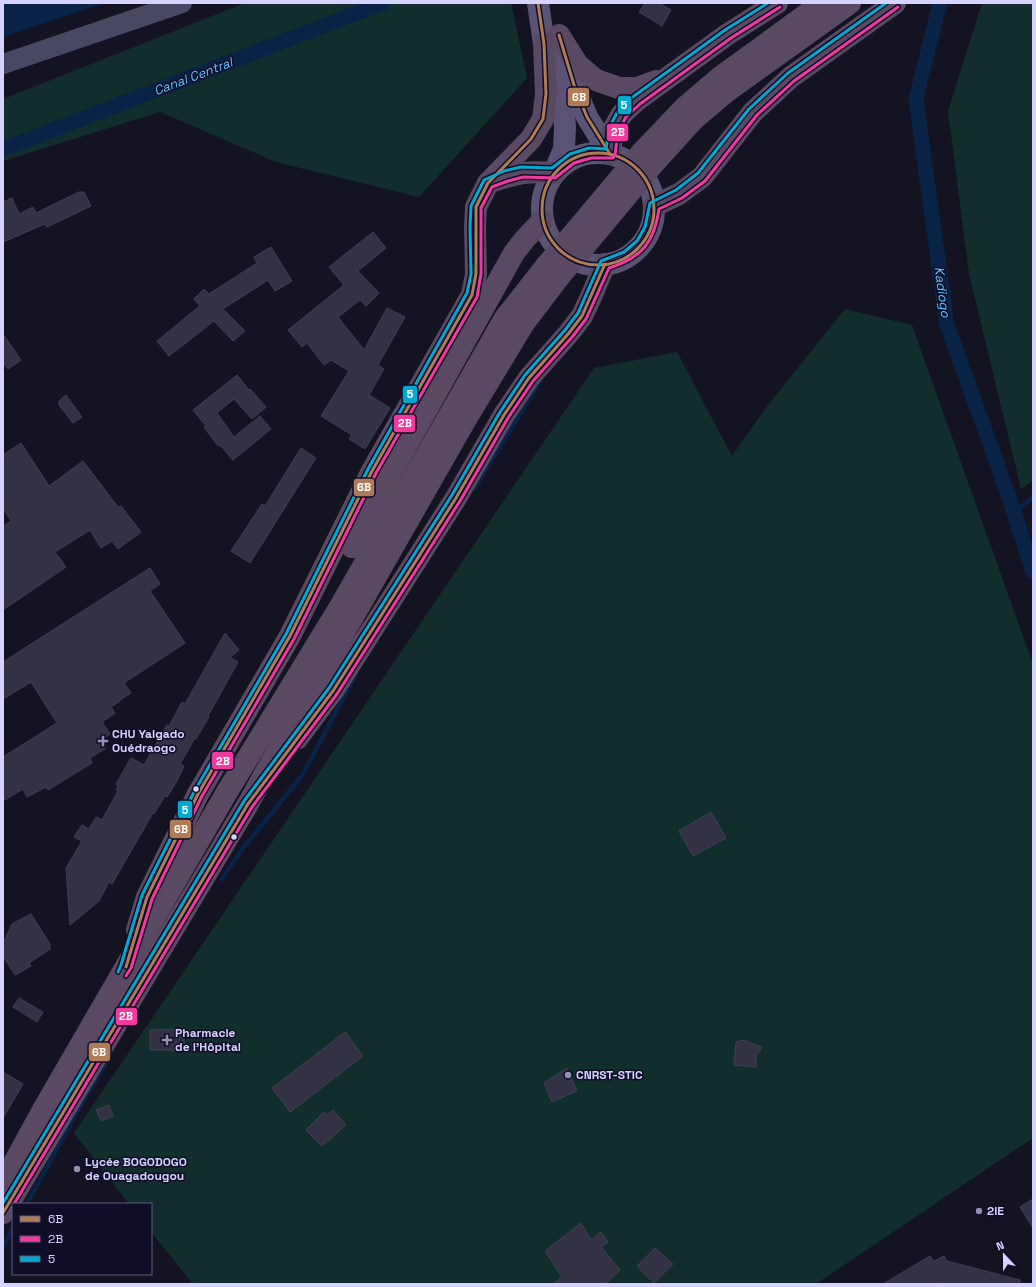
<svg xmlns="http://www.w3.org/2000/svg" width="1036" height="1287" font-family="'Space Grotesk',sans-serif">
<rect width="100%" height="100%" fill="#141321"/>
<g fill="#112e2c">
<path d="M 245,3 L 511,3 L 527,78 L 419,197 L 276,162 L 160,112 L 3,161 L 3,99 Z"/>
<path d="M 982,3 L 1033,3 L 1033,480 L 1021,489 L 969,274 L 948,111 Z"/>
<path d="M 845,309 L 912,325 L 1033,664 L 1033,1138 L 816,1284 L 193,1284 L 151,1232 L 151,1204 L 129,1204 L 74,1133 L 594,368 L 677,352 L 732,456 L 765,409 Z"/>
</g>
<path fill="#092347" d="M 3,3 L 105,3 L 3,37 Z"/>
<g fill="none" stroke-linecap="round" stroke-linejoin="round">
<g stroke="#092347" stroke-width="4.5">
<path d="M 474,489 L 541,380"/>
<path d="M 1014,512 L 1033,497"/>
<path d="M 222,879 L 244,847 L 303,774 L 355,676"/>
<path d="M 27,1204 L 82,1103 L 106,1063"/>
<path d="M 3,1246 L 13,1229"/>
</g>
<g stroke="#092347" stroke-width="15">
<path d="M 940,3 L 916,99 L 947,325 L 1009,497 L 1033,572"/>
<path d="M 3,149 L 383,3"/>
</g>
</g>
<g fill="#333144" stroke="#413e55">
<path d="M 645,3 L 659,3 L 671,10 L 662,26 L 639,12 Z"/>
<path d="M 79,192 L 84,192 L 91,206 L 47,227 L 45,224 L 3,242 L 3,202 L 12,198 L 19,214 L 33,207 L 36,213 Z"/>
<path d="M 373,232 L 386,248 L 358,271 L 379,293 L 366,306 L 360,300 L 338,317 L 364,350 L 387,308 L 405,317 L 378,365 L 384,369 L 369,395 L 390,408 L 365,449 L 349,439 L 352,435 L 321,416 L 349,371 L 331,360 L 324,365 L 307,343 L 302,347 L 288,330 L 344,285 L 329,267 Z"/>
<path d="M 271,247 L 292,281 L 275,291 L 268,280 L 223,309 L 245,331 L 233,341 L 214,321 L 169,356 L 157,341 L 200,306 L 194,299 L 204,289 L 209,294 L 257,263 L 254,257 Z"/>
<path d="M 3,334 L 21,360 L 8,369 L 3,363 Z"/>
<path d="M 237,375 L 249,390 L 250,389 L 266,407 L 252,419 L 234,399 L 217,413 L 234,437 L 260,416 L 271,429 L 233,460 L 220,445 L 218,446 L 204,427 L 206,426 L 193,410 Z"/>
<path d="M 66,395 L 82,417 L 73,423 L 59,405 L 59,401 Z"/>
<path d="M 21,443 L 49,486 L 83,461 L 118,507 L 121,506 L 141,532 L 118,549 L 112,541 L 101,548 L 90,530 L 55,552 L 66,567 L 3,610 L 3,526 L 11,521 L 3,508 L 3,455 Z"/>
<path d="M 301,448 L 316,458 L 250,563 L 231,551 L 262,504 L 265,506 Z"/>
<path d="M 150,568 L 160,584 L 150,591 L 185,643 L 124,683 L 131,693 L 120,700 L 120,701 L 111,707 L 115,713 L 102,722 L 110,734 L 101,740 L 106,748 L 90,758 L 92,763 L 48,790 L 46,787 L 27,797 L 23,789 L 3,801 L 3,757 L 57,723 L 31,682 L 3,699 L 3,662 Z"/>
<path d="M 225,633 L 239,650 L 230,657 L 238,662 L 208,716 L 209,717 L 196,739 L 195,738 L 180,764 L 184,766 L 177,781 L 167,797 L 165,796 L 154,814 L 153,813 L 112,884 L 109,882 L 99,901 L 70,925 L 66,868 L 82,841 L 74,837 L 82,825 L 89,829 L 96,817 L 102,820 L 118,791 L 116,790 L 118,785 L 116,784 L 131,758 L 144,765 L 167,725 L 169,726 L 182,702 L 185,704 Z"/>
<path d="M 711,812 L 726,838 L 693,856 L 679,831 Z"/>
<path d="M 31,914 L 50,944 L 50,949 L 29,963 L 31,966 L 15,975 L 3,956 L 3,944 L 12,924 Z"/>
<path d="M 19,998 L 43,1012 L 37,1022 L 13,1007 Z"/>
<path d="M 184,1029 L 184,1050 L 150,1050 L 150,1030 Z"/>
<path d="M 345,1032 L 363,1056 L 290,1112 L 272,1088 Z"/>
<path d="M 742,1040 L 762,1047 L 756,1056 L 756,1067 L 734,1065 L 736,1042 Z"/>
<path d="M 567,1068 L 577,1091 L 552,1102 L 544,1083 Z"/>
<path d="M 3,1072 L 23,1084 L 3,1118 Z"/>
<path d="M 109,1105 L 113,1116 L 101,1121 L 96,1110 Z"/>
<path d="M 333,1110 L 346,1125 L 322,1146 L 306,1130 L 324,1112 L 327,1115 Z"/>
<path d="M 1033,1199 L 1033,1228 L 1020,1207 Z"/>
<path d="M 581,1223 L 591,1240 L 601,1232 L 608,1242 L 601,1247 L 620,1270 L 605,1284 L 553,1284 L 562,1277 L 545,1251 Z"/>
<path d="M 655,1248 L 673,1264 L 654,1283 L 637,1266 Z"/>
<path d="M 930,1256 L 934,1261 L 944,1256 L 947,1261 L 1020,1280 L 1020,1284 L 945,1284 L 937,1282 L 934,1284 L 883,1284 Z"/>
</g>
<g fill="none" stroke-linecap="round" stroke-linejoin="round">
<path stroke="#484862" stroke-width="20" d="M 3,64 L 182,3"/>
<g stroke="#5b5373" stroke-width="22">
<path d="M 538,3 L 544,44 L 564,113 L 565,128 L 564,149 L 554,173"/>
<path d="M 561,44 L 574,85 L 587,117 L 610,154"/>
<circle cx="598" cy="209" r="56"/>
</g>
<g stroke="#5a4962" stroke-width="22">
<path d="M 559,35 L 578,65 L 596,80 L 619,88 L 637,88 L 656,81"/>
<path d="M 642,152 L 685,107 L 719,78 L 822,3"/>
<path d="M 610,154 L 613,130 L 622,114 L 637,100 L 728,34 L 777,3"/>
<path d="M 655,162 L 694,119 L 726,92 L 850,3"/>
<path d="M 491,182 C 516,173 527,171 554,173"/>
<path d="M 654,206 L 679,194 L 702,177 L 753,112 L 791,77 L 895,3"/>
<path d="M 352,547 L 364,522 L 514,253 L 524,240 L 542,221"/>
<path d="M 297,739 L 333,691 L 456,498 L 504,415 L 529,378 L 569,333 L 582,316 L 591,297 L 605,264"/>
<path d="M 137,930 L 147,897 L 198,794 L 290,636 L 372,471 L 472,295 L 476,274 L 475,227 L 476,207 L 488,183 L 531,139 L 543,119 L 546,94 L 544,44"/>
<path d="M 3,1183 L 44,1108 L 227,792 L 341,605 L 505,318 L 546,266"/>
<path d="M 3,1213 L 248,804 L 317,680 L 466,419 L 524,323 L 559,277"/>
</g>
<g stroke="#5a4962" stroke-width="22">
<path d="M 546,266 L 642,152"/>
<path d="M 559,277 L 655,162"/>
</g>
<g stroke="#100d27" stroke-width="6">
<g id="bus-1">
<path d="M 559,35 L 574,85 L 587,117 L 610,154"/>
<circle cx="598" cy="209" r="56"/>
<path d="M 126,967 L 147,897 L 198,794 L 290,636 L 372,471 L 472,295 L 476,274 L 476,207 L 488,183 L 531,139 L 543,119 L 546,94 L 544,44 L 538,3"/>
<path d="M 3,1213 L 248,804 L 333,691 L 456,498 L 504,415 L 529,378 L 569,333 L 582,316 L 605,264"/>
</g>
</g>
<g stroke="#100d27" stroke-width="6">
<g id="bus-2">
<path d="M 126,976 L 131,968 L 152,899 L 202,796 L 294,639 L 376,473 L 477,297 L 481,274 L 481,208 L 492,187 L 508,181 L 523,177 L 555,178 L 574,163 L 591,158 L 613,158 L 615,155 L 618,132 L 626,117 L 640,104 L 731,38 L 780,7"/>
<path d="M 14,1204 L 252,807 L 337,694 L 460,501 L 508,418 L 533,381 L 573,336 L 586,319 L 609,268 C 641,258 654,243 659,209 L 682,198 L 705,181 L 757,115 L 794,81 L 898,7"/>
</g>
</g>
<g stroke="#100d27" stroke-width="6">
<g id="bus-3">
<path d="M 118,972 L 121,965 L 142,895 L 194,792 L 286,634 L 368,469 L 467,293 L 471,274 L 470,227 L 471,206 L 484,180 L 504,171 L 521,167 L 552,168 L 570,154 L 589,148 L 606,149 L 609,128 L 618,111 L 634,96 L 725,30 L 768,3"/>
<path d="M 3,1203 L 244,801 L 329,688 L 452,495 L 500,412 L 525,375 L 565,330 L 578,313 L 601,261 L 624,252 L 637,241 L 645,227 L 650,203 L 676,190 L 698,173 L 749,109 L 788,73 L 886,3"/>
</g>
</g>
<use href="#bus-1" stroke="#b07c57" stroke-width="3"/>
<use href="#bus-2" stroke="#f13a9d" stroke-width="3"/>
<use href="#bus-3" stroke="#00a9ce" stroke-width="3"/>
</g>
<g fill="#9290b1" stroke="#100d27" stroke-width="1.5">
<path d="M101 735h4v4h4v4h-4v4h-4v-4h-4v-4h4z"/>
<path d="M165 1034h4v4h4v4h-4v4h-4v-4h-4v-4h4z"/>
<circle cx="568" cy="1075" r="4"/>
<circle cx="77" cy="1169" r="4"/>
<circle cx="979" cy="1211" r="4"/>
</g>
<g fill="#d6d3ff" stroke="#100d27" stroke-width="1.5">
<circle cx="196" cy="789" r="3.5"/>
<circle cx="234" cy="837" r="3.5"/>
</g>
<g text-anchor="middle" stroke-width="3" stroke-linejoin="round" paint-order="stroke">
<g font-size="12" font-weight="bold" fill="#d6d3ff" stroke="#100d27" text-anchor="start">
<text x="112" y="738">CHU Yalgado<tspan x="112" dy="14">Ouédraogo</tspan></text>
<text x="175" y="1037">Pharmacie<tspan x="175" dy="14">de l'Hôpital</tspan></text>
<text x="576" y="1079">CNRST-STIC</text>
<text x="85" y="1166">Lycée BOGODOGO<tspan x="85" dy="14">de Ouagadougou</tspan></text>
<text x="987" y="1215">2iE</text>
</g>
<g font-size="13" font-style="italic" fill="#61c0ff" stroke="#100d27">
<text transform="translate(193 76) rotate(-21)" y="5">Canal Central</text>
<text transform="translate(943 292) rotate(82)" y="5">Kadiogo</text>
</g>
</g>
<g stroke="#100d27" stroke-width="1.5">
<rect x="567" y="87" width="23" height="20" rx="4" fill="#b07c57"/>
<rect x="617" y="95" width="15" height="20" rx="4" fill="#00a9ce"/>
<rect x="606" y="123" width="23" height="19" rx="4" fill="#f13a9d"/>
<rect x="402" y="385" width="16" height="19" rx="4" fill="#00a9ce"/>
<rect x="393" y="414" width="23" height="19" rx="4" fill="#f13a9d"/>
<rect x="353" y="478" width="22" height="19" rx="4" fill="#b07c57"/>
<rect x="211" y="751" width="23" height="19" rx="4" fill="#f13a9d"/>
<rect x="177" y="800" width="16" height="19" rx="4" fill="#00a9ce"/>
<rect x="169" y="819" width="23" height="20" rx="4" fill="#b07c57"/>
<rect x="115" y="1007" width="23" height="19" rx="4" fill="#f13a9d"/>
<rect x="88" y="1042" width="23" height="20" rx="4" fill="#b07c57"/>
</g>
<g font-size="11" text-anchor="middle" font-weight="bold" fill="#fff">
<text x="579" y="101">6B</text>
<text x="624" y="109">5</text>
<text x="618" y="136">2B</text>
<text x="410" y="398">5</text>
<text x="405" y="427">2B</text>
<text x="364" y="491">6B</text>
<text x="223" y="765">2B</text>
<text x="185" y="814">5</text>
<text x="181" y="833">6B</text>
<text x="126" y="1020">2B</text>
<text x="99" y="1056">6B</text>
</g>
<rect width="1036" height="1287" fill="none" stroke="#d6d3ff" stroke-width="8"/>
<rect x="12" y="1203" width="140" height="72" fill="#100d27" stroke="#5f5c7d"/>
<rect x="20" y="1216" width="20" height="6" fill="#b07c57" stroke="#5f5c7d"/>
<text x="48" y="1223" font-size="12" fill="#d6d3ff">6B</text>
<rect x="20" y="1236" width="20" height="6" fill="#f13a9d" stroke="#5f5c7d"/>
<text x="48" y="1243" font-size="12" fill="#d6d3ff">2B</text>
<rect x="20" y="1256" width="20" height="6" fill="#00a9ce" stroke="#5f5c7d"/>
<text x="48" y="1263" font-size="12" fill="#d6d3ff">5</text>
<g transform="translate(1004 1255) rotate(338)" stroke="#100d27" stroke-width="3" paint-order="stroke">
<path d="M0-3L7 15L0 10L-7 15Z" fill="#d6d3ff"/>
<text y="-6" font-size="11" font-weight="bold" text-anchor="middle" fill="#d6d3ff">N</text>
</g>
</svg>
